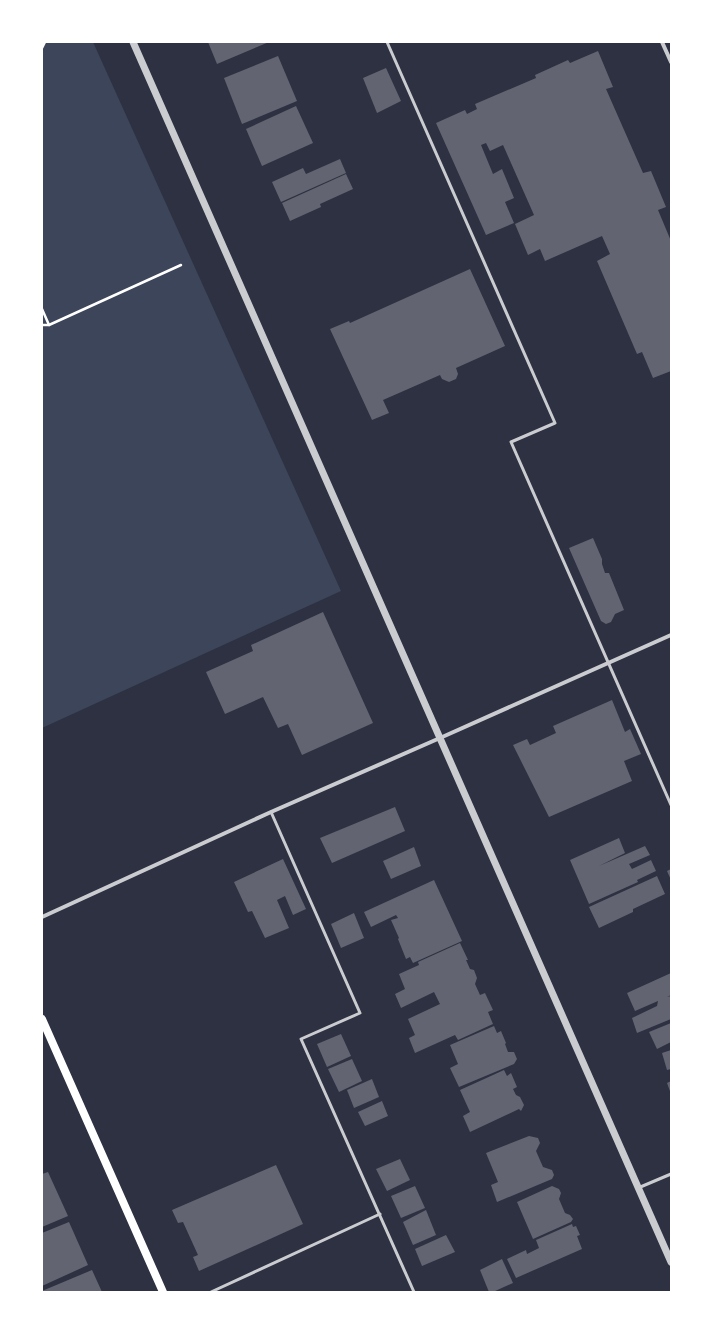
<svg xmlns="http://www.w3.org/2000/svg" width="713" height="1334" font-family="'Exo 2',sans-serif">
<rect width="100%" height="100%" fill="#2d3142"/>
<path fill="#3c4559" d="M 42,42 L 93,42 L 341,591 L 42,728 Z"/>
<g fill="#626471">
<path d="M 208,42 L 269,42 L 217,64 Z"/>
<path d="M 598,51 L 613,87 L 606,89 L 643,173 L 651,171 L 666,207 L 658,210 L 671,241 L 671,371 L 653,378 L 642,352 L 637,354 L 597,261 L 610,254 L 602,236 L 545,261 L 540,249 L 528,255 L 515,224 L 534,215 L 503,145 L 490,151 L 486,143 L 481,145 L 493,174 L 502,169 L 514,198 L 505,202 L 514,223 L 486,235 L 436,123 L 465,110 L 467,114 L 477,109 L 475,104 L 536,78 L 535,75 L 568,60 L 570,63 Z"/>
<path d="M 278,56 L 297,101 L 242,124 L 224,78 Z"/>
<path d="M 386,68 L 401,101 L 377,113 L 363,78 Z"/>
<path d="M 296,106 L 313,143 L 262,166 L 246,129 Z"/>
<path d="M 340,159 L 346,173 L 281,202 L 272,182 L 303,168 L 306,174 Z"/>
<path d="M 346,174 L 353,189 L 320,204 L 321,207 L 290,221 L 282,203 Z"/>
<path d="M 470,269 L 505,346 L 456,368 L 458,374 L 456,379 L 449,382 L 442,379 L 440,375 L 383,400 L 389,413 L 372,420 L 330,329 L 349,321 L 350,323 Z"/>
<path d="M 593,538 L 602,559 L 602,564 L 605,573 L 609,573 L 624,610 L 615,614 L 611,622 L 606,624 L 601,621 L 569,548 Z"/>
<path d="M 323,612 L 373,723 L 302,755 L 288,724 L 278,728 L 263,697 L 225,714 L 206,672 L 253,651 L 251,645 Z"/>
<path d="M 612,700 L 625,732 L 630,729 L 641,754 L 624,761 L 632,781 L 549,817 L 513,745 L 527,739 L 530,745 L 556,733 L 553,726 Z"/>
<path d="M 395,807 L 405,831 L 332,863 L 320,838 Z"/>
<path d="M 619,838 L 625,853 L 599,866 L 645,846 L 650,855 L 629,864 L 632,869 L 651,860 L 656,871 L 637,880 L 638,882 L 589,904 L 570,860 Z"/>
<path d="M 414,847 L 421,866 L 391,879 L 383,861 Z"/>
<path d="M 283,859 L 306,909 L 293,915 L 285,896 L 277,900 L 289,928 L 265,938 L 252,911 L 248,912 L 234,882 Z"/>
<path d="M 671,869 L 671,880 L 667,871 Z"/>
<path d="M 657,876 L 665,894 L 633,909 L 633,912 L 599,928 L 589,907 Z"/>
<path d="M 434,880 L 462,941 L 413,963 L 410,957 L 406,959 L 398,939 L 399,938 L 391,920 L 398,918 L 396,915 L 371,927 L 364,912 Z"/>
<path d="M 354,913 L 364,938 L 341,948 L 331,924 Z"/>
<path d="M 460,943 L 468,960 L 466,960 L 470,969 L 474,970 L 477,978 L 475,984 L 480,995 L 485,993 L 493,1010 L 488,1012 L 493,1024 L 458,1040 L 455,1035 L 415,1053 L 409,1038 L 415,1035 L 408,1019 L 440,1004 L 434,992 L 401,1008 L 395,994 L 405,989 L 399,974 L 419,965 L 418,962 Z"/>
<path d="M 671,973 L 671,995 L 667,997 L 671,996 L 671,1019 L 637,1033 L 632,1018 L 657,1006 L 658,1001 L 635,1011 L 627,993 Z"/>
<path d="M 671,1023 L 671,1042 L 657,1049 L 649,1032 Z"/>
<path d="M 494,1026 L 497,1033 L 501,1031 L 506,1043 L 505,1044 L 508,1052 L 514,1052 L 517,1059 L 514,1064 L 459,1087 L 450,1068 L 458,1064 L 450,1045 Z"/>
<path d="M 341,1034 L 351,1056 L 327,1067 L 317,1044 Z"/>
<path d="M 671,1050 L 671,1069 L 667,1070 L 662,1053 Z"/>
<path d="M 352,1059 L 362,1081 L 339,1092 L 328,1069 Z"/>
<path d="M 504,1070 L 507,1076 L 511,1073 L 517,1087 L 513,1089 L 516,1095 L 520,1097 L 524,1105 L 521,1111 L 519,1109 L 470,1132 L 463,1116 L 470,1112 L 460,1090 Z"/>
<path d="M 372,1079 L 379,1097 L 354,1108 L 347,1090 Z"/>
<path d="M 671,1081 L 671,1094 L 667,1083 Z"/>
<path d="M 382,1101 L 388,1116 L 365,1126 L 358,1112 Z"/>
<path d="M 529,1136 L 538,1138 L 540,1143 L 536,1151 L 543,1167 L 552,1170 L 554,1175 L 552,1179 L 497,1202 L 491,1185 L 498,1182 L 486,1153 Z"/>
<path d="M 400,1159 L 410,1180 L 387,1191 L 376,1169 Z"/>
<path d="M 276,1165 L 303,1224 L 199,1271 L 193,1257 L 198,1255 L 183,1222 L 178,1223 L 172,1210 Z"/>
<path d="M 48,1172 L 68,1216 L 42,1227 L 42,1174 Z"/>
<path d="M 415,1186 L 425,1208 L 401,1218 L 391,1196 Z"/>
<path d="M 552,1186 L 559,1189 L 561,1193 L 559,1199 L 565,1213 L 570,1215 L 573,1219 L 571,1222 L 533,1239 L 517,1202 Z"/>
<path d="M 426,1210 L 436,1235 L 413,1245 L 403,1222 Z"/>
<path d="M 69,1222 L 88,1265 L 42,1286 L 42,1233 Z"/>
<path d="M 572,1224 L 573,1227 L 576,1226 L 580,1235 L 577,1236 L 582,1249 L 516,1278 L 507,1259 L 526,1250 L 527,1254 L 539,1248 L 536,1240 Z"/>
<path d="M 446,1235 L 455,1252 L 422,1266 L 415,1249 Z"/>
<path d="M 502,1259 L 513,1283 L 493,1292 L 489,1292 L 480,1270 Z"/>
<path d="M 92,1270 L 102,1292 L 42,1292 L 42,1291 Z"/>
</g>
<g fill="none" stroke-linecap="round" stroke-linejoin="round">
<g stroke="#fff" stroke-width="2.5">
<path d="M 42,48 L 45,42"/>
<path d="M 42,309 L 49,325"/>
<path d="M 42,325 L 49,325 L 181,265"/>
</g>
<g stroke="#caccd0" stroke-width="3">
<path d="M 387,42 L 555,423 L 511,442 L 671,805"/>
<path d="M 271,812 L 360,1013 L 301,1039 L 414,1292"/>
<path d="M 638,1188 L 671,1174"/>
<path d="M 211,1292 L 380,1214"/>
</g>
<g stroke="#caccd0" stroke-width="4">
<path d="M 662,42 L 671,62"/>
<path d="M 42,917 L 271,812 L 440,738 L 671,635"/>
</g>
<path stroke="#caccd0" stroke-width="7" d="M 133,42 L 671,1262"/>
<path stroke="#fff" stroke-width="8" d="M 42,1019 L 163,1292"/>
</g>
<rect width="713" height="1334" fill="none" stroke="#ffffff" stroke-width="86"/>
</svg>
